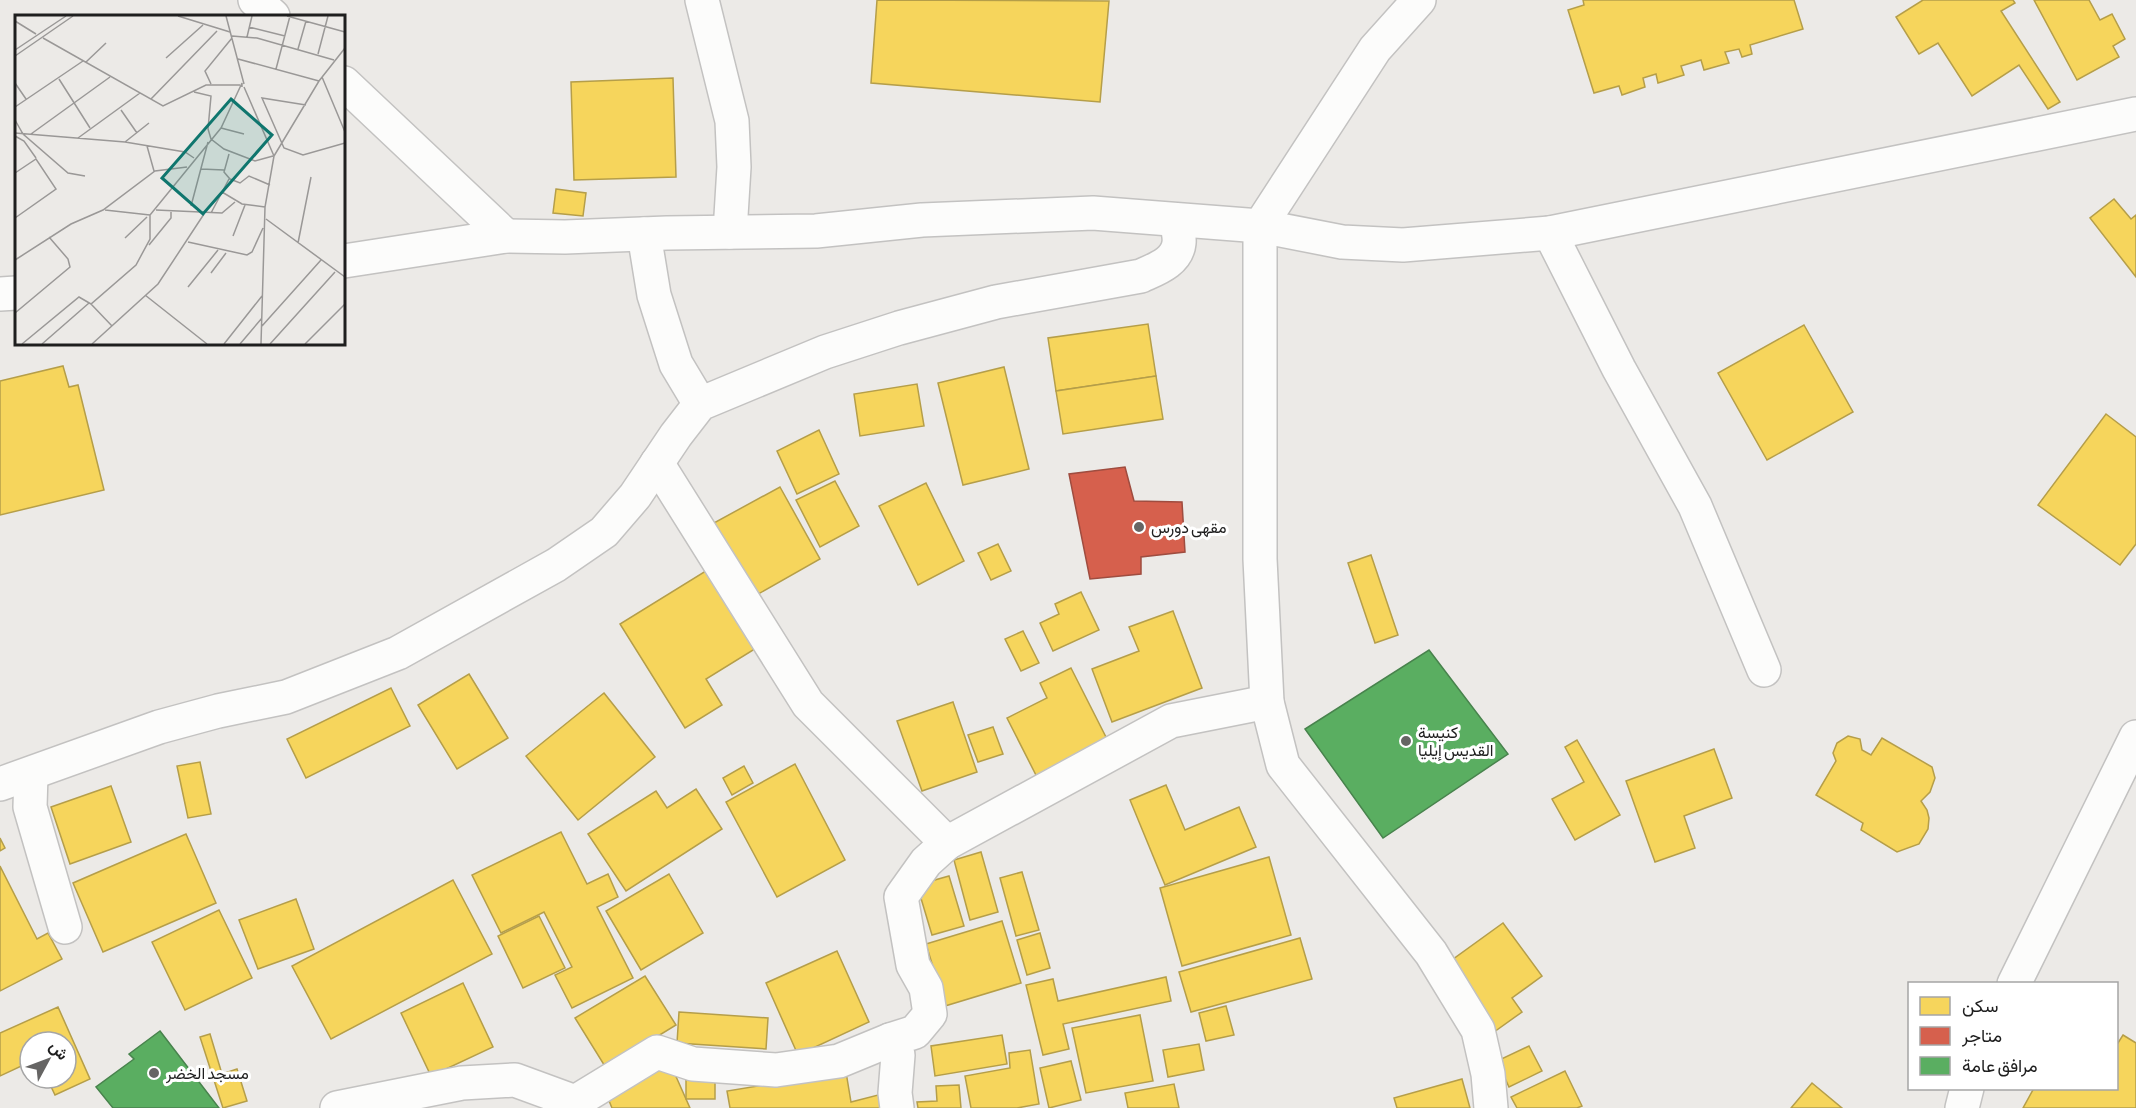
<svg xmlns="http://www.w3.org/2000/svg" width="2136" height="1108" font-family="'Asap Condensed',Vazirmatn,sans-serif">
<rect width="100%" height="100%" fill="#eceae7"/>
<g fill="#f6d55c" stroke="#b59e49" stroke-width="1.5">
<path d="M 877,0 L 1109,1 L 1100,102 L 871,83 Z"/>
<path d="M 1583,0 L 1794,0 L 1803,29 L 1750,45 L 1752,54 L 1742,57 L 1739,49 L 1725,52 L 1729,63 L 1704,70 L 1701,60 L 1681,66 L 1684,75 L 1658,83 L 1656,74 L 1643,78 L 1645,87 L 1622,95 L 1619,86 L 1594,93 L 1568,10 L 1584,5 Z"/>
<path d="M 1923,0 L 2013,0 L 2015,3 L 2001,11 L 2060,102 L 2048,109 L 2019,65 L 1972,96 L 1938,43 L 1919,54 L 1896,17 Z"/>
<path d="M 2034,0 L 2089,0 L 2100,20 L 2112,14 L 2125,39 L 2113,46 L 2119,57 L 2077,80 Z"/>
<path d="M 673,78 L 676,177 L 574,180 L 571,82 Z"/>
<path d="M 556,189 L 586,193 L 583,216 L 553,213 Z"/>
<path d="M 2114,199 L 2131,219 L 2136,215 L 2136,277 L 2090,218 Z"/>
<path d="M 1148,324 L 1156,376 L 1056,391 L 1048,338 Z"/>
<path d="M 1804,325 L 1853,412 L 1767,460 L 1718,373 Z"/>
<path d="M 63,366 L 69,387 L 78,385 L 104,490 L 0,515 L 0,381 Z"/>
<path d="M 1004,367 L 1029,469 L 963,485 L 938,383 Z"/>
<path d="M 1156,376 L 1163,419 L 1063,434 L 1056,391 Z"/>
<path d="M 917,384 L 924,426 L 860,436 L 854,394 Z"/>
<path d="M 2106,414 L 2136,437 L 2136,544 L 2120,565 L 2038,505 Z"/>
<path d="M 819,430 L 839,474 L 797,494 L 777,451 Z"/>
<path d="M 835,481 L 859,526 L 820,547 L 796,500 Z"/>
<path d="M 926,483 L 964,561 L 918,585 L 879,506 Z"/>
<path d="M 780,487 L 820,559 L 753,597 L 712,524 Z"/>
<path d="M 998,544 L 1011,571 L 991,580 L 978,553 Z"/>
<path d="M 1371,555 L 1398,635 L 1375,643 L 1348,563 Z"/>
<path d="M 709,569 L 758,647 L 706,679 L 722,705 L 685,728 L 620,624 Z"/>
<path d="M 1081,592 L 1099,630 L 1053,651 L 1040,623 L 1059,614 L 1055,604 Z"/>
<path d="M 1173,611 L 1202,688 L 1112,722 L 1092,669 L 1139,651 L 1129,627 Z"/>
<path d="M 1023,631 L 1039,663 L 1021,671 L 1005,639 Z"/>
<path d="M 1071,668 L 1112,749 L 1041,785 L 1007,718 L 1047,698 L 1040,683 Z"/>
<path d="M 469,674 L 508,738 L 457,769 L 418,705 Z"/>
<path d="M 391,688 L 410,726 L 306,778 L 287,739 Z"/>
<path d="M 604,693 L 655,757 L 578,820 L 526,756 Z"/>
<path d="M 953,702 L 977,772 L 922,791 L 897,721 Z"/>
<path d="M 993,727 L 1003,754 L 978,762 L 968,735 Z"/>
<path d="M 1848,736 L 1860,739 L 1862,750 L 1871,755 L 1882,738 L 1932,767 L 1935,778 L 1930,792 L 1921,801 L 1927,810 L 1929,818 L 1928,829 L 1919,844 L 1897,852 L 1861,830 L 1863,823 L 1816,795 L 1836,761 L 1833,753 L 1837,743 Z"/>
<path d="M 1577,740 L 1620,815 L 1575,840 L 1552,799 L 1584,782 L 1565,747 Z"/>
<path d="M 1714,749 L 1732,798 L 1684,816 L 1695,848 L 1655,862 L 1626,781 Z"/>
<path d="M 200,762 L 211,814 L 188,818 L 177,766 Z"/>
<path d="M 795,764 L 845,860 L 777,897 L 726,802 Z"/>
<path d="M 744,766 L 753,783 L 732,795 L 723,778 Z"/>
<path d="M 1166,785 L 1185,830 L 1239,807 L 1256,847 L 1165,885 L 1130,800 Z"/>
<path d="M 111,786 L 131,842 L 70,864 L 51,807 Z"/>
<path d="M 696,789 L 722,829 L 626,891 L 588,834 L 656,791 L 667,808 Z"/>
<path d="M 561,832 L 587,884 L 608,874 L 618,897 L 597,907 L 633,978 L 572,1008 L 555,975 L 572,967 L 544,912 L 501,933 L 472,875 Z"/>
<path d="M 186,834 L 216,903 L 103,952 L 73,883 Z"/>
<path d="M 0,838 L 5,848 L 0,851 Z"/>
<path d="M 981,852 L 998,912 L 970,920 L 954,860 Z"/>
<path d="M 1269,857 L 1291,935 L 1182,966 L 1160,888 Z"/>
<path d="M 0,866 L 37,939 L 48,933 L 62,959 L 0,991 Z"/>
<path d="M 1022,872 L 1039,930 L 1016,936 L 1000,878 Z"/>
<path d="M 669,874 L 703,933 L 641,970 L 606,911 Z"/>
<path d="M 949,876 L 964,926 L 932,935 L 917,885 Z"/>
<path d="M 453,880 L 492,954 L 331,1039 L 292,966 Z"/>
<path d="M 296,899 L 314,949 L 258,969 L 239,920 Z"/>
<path d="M 219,910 L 252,978 L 185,1010 L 152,942 Z"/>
<path d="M 539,916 L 565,968 L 523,988 L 498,936 Z"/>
<path d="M 1002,921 L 1021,983 L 945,1006 L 926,944 Z"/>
<path d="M 1503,923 L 1542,976 L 1512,998 L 1522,1012 L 1494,1032 L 1445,965 Z"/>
<path d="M 1040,933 L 1050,968 L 1027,975 L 1017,940 Z"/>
<path d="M 1300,938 L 1312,979 L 1191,1012 L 1179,972 Z"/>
<path d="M 837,951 L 869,1022 L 798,1055 L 766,983 Z"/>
<path d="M 645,976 L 676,1025 L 606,1068 L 575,1018 Z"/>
<path d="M 1166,977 L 1171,1001 L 1063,1024 L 1069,1049 L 1043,1055 L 1026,985 L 1053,979 L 1058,1001 Z"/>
<path d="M 463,983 L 493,1047 L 431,1076 L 401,1013 Z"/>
<path d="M 1226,1006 L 1234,1035 L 1206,1041 L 1199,1013 Z"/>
<path d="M 58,1007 L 90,1079 L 55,1095 L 47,1078 L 66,1078 L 66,1042 L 30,1042 L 30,1062 L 0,1076 L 0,1033 Z"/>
<path d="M 679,1012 L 768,1018 L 766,1049 L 677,1043 Z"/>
<path d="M 1140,1015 L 1153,1081 L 1086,1093 L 1072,1028 Z"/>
<path d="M 210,1034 L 222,1074 L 237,1069 L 247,1101 L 223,1108 L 200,1037 Z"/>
<path d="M 1002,1035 L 1007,1064 L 935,1076 L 931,1046 Z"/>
<path d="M 2123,1035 L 2136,1043 L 2136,1108 L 2023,1108 L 2034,1088 L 2116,1088 L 2116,1046 Z"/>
<path d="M 1199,1044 L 1204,1070 L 1168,1077 L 1163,1050 Z"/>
<path d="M 1529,1046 L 1542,1071 L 1509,1087 L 1497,1061 Z"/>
<path d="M 1030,1050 L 1039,1104 L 1017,1108 L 971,1108 L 965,1076 L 1010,1068 L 1009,1053 Z"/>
<path d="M 1071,1061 L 1081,1100 L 1049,1108 L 1040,1068 Z"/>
<path d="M 670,1063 L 690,1108 L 612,1108 L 605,1091 Z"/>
<path d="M 1565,1071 L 1582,1106 L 1577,1108 L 1517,1108 L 1511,1097 Z"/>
<path d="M 846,1072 L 851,1102 L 878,1095 L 886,1108 L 730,1108 L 727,1091 Z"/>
<rect x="686" y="1078" width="29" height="21"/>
<path d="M 1462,1079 L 1470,1108 L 1397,1108 L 1394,1098 Z"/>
<path d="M 1812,1083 L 1842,1108 L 1791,1108 Z"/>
<path d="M 1174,1084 L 1179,1108 L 1128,1108 L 1125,1093 Z"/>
<path d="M 959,1085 L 961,1108 L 918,1108 L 917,1102 L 937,1101 L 936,1086 Z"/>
</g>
<path fill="#d6604d" stroke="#9f4c3f" stroke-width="1.5" d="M 1125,467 L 1134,501 L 1182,502 L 1185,552 L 1141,557 L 1141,574 L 1090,579 L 1069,474 Z"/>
<g fill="#5aae61" stroke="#48834d" stroke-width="1.5">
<path d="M 1429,650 L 1508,754 L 1383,838 L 1305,729 Z"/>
<path d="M 160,1031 L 219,1108 L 113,1108 L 96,1087 L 134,1059 L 129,1054 Z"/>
</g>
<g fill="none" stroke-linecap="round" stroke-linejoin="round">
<g stroke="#c3c2c1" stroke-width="36">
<g id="minor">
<path d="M 255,0 L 273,16"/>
<path d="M 702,0 L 732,121 L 734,167 L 730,232"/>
<path d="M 1419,0 L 1375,49 L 1260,226 L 1260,559 L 1267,702 L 1283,765 L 1431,953 L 1478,1030 L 1488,1074 L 1491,1108"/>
<path d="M 344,83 L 506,236"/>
<path d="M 1550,233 L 1619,369 L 1695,506 L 1764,670"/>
<path d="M 644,234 L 654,295 L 676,364 L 700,404"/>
<path d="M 344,261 L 506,236 L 565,237 L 667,233 L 816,231 L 922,220 L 1093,213 L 1260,226 L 1342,242 L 1403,245 L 1550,233 L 2136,114"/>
<path d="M 0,294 L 16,293"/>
<path d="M 657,463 L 808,704 L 947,843"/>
<path d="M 31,774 L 30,807 L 65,927"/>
<path d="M 0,784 L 159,727 L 218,711 L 286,697 L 398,653 L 556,565 L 604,532 L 635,496 L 676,435 L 700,404 L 825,352 L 899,328 L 996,302 L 1141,276 C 1156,269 1177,262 1179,243 C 1180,236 1177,227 1176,220"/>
<path d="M 2014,984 L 2136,737"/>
<path d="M 575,1102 L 657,1052 L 693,1064 L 776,1070 L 839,1061 L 890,1040"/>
<path d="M 337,1108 L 462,1083 L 515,1080 L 575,1102"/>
<path d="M 897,1108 L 895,1093 L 898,1055 L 890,1040 L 915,1032 L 930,1014 L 926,988 L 913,965 L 901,897 L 926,862 L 947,843 L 1171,721 L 1267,702"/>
<path d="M 1962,1108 L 1967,1088"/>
</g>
</g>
<use href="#minor" stroke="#fcfcfb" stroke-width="33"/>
</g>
<g fill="#666564" stroke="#fff" stroke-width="2">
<circle cx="1139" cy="527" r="6"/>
<circle cx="1406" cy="741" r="6"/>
<circle cx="154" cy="1073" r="6"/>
</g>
<g text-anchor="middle" stroke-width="6" stroke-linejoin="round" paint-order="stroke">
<g font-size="16" fill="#1e1e1e" stroke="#fff" text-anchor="start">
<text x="1151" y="533">مقهى دورس</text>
<text x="1418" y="738">كنيسة<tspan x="1418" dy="18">القديس إيليا</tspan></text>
<text x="166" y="1079">مسجد الخضر</text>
</g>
</g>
<g transform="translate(15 15)">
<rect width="330" height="330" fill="#eceae7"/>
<path fill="none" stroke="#9a9897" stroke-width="1.5" d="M 163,1 L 215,17M 211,1 L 229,69M 272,1 L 330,17M 0,6 L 21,19M 234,12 L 270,21M 217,21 L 242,23 L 319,45M 232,22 L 237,1M 28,23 L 148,91 L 191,70 L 225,70M 283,34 L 291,6M 0,35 L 51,1M 303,39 L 313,1M 0,41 L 58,1M 151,43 L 188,10M 223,44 L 304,66M 71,47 L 91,28M 261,54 L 275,1M 307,62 L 330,117M 44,64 L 75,113M 0,68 L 11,84M 196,69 L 190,56 L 217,23M 229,72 L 259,141 L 250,192 L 246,329M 179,77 L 196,81 L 193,114 L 196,124 L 209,134 L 240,146 L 258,141M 136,84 L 202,16M 291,90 L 247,83 L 269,133 L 288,140 L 330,128M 0,92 L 68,46M 106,95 L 122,118M 0,105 L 8,119 L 53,158 L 70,161M 206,113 L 229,119M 0,118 L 110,127 L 170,137 L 179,143M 16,119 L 95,62M 0,121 L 9,126 L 21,143M 63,123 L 125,78M 110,127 L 134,108M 132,131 L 139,156M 214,139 L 209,157 L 215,164 L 225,168 L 234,161 L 255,170M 259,141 L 304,66 L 330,33M 186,154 L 209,155M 0,158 L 21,144 L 41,174 L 0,203M 207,177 L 227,189 L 250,192M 176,191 L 193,127M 90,195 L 135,200M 141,195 L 207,198 L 220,187M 196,198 L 214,164M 251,204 L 330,262M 218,221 L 230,190M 110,223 L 132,202M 173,227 L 232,240 L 237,237 L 248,213M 283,228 L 296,162M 134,230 L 156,203 L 156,197M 0,245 L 56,209 L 88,195 L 140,156 L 172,152M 196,258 L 211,238M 173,272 L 203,235M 130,280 L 192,329M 76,289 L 97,311M 0,298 L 55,252 L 53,244 L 34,222M 247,311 L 306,245M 7,329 L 64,282 L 76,289 L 121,250 L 135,224 L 135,200 L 206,113 L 227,68 L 227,72M 27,329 L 74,288M 77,329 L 143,269 L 189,199M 209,329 L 247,281M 225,329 L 247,303M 255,329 L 320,257M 290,329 L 330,289"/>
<path fill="#0f766e" fill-opacity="0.15" stroke="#0f766e" stroke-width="3" d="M 216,84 L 257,120 L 188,199 L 147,163 Z"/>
<rect width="330" height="330" fill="none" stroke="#1e1e1e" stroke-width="3"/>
</g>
<rect x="1908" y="982" width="210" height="108" fill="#ffffff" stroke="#a5a5a5" stroke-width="1.5"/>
<rect x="1920" y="997" width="30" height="18" fill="#f6d55c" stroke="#a5a5a5" stroke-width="1.5"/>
<text x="1962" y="1012" font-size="18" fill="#1e1e1e">سكن</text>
<rect x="1920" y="1027" width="30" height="18" fill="#d6604d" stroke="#a5a5a5" stroke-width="1.5"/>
<text x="1962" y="1042" font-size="18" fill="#1e1e1e">متاجر</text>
<rect x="1920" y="1057" width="30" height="18" fill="#5aae61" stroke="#a5a5a5" stroke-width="1.5"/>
<text x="1962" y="1072" font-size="18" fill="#1e1e1e">مرافق عامة</text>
<g transform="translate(48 1060) rotate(49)"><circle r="28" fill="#ffffff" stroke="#a5a5a5" stroke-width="1.5"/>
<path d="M0-4.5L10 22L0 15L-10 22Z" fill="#666564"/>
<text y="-9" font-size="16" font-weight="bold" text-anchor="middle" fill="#1e1e1e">ش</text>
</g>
</svg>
